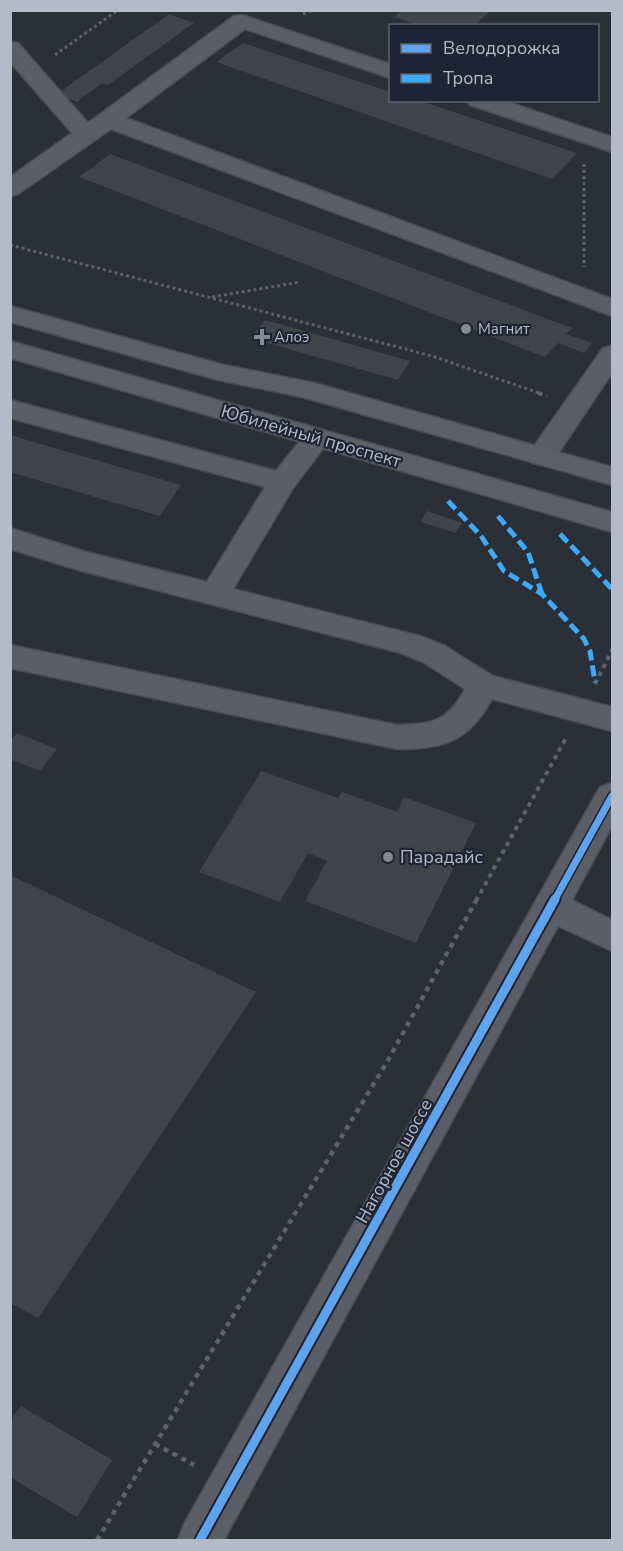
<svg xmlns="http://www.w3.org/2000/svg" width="623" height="1551" font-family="'Nunito Sans',sans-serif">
<rect width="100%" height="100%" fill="#2b2f38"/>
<g fill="#41444d">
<path d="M 402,10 L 491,10 L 474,26 L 420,26 L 394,17 Z"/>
<path d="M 169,14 L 194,23 L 108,85 L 102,83 L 77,102 L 57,94 Z"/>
<path d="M 243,43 L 390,92 L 390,100 L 418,100 L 577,153 L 552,179 L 216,62 Z"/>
<path d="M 110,154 L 572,328 L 566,334 L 592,343 L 584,353 L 558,343 L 545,357 L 79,177 Z"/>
<path d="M 265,320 L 410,361 L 398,380 L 250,338 Z"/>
<path d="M 10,435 L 181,485 L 160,516 L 10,472 Z"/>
<path d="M 427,511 L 462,523 L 456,533 L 420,522 Z"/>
<path d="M 17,733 L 57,749 L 40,771 L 10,759 L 10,741 Z"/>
<path d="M 261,771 L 338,798 L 342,792 L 397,812 L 404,797 L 476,823 L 416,943 L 305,901 L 327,861 L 308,853 L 280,902 L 199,872 Z"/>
<path d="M 10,875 L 256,992 L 38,1318 L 10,1303 Z"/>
<path d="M 21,1406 L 112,1460 L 77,1517 L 10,1477 L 10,1421 Z"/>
</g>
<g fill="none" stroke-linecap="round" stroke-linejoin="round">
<g stroke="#494c52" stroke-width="3">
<g id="minor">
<path d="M 242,15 L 390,64 L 390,78 L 245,29 L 126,118 L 612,299 L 612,316 L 111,129 L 18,194 L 10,196 L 10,177 L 72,133 L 10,62 L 10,42 L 18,43 L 88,123 L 234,16 Z"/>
<path d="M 467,100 L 502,100 L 612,137 L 612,152 L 470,105 Z"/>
<path d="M 612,346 L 612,373 L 552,463 L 542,465 L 532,463 L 528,456 L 532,449 L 603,348 Z"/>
<path d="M 10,400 L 276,471 L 307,432 L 317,429 L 327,432 L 331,438 L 293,488 L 233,589 L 420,636 L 445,646 L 493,676 L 612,707 L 612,731 L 492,699 C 468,742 444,749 397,749 L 10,668 L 10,645 L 397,725 C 432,724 448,722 465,689 L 423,662 L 401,653 L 82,571 L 10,549 L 10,528 L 86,552 L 207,582 L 265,487 L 10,418 Z"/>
<path d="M 612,783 L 612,826 L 572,900 L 612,920 L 612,951 L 558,926 L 224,1540 L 178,1540 L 184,1524 L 600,787 Z"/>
</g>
</g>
<g stroke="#494c55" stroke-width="3">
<g id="major">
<path d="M 10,306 L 220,364 L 314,383 L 612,467 L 612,485 L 302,397 L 218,380 L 10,322 Z"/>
<path d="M 10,341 L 612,512 L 612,532 L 10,358 Z"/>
</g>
</g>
<g stroke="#5e626a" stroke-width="3" stroke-dasharray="3 3" stroke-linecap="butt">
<path d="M 303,14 L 314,10"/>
<path d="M 55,55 L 118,10"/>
<path d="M 584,164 L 584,267"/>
<path d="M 10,245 L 432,356 L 542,394"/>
<path d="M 212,297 L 300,282"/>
</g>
<g stroke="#5e626a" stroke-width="4" stroke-dasharray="4.5 4.5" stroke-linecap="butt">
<path d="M 538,393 L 547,396"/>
<path d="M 595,684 L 612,650"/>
<path d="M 476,901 L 566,738"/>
</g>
<g stroke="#5e626a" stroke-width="4.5" stroke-dasharray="5 5" stroke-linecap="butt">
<path d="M 155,1444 L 194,1465"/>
<path d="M 97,1540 L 387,1062 L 477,899"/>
</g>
<use href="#minor" fill="#5b5e66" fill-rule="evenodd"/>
<use href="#major" fill="#5d6068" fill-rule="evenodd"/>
<g stroke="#3fa9f5" stroke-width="5" stroke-dasharray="11 5" stroke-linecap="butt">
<path d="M 448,501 L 481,536 L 504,571 L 542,594 L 584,639 L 590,651 L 595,682"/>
<path d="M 498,516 L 528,552 L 542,594"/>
<path d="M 560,534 L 612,589"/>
</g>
<g stroke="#1e2433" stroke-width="10">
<path id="cycleway-far1" d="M 554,901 L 612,796"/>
</g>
<g stroke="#1e2433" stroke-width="13">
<path id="cycleway" d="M 200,1540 L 555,899"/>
</g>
<use href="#cycleway-far1" stroke="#60a3ed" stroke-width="7"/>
<use href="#cycleway" stroke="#60a3ed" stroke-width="9"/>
</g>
<g fill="#858996" stroke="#1e2433" stroke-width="2">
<circle cx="466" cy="329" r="6"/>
<path d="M259 328h6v6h6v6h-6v6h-6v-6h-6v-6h6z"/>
<circle cx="388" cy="857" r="6"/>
</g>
<g text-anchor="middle" stroke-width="4.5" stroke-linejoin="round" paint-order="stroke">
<g font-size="15" fill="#b5bac9" stroke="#1e2433" text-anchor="start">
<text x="478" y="334">Магнит</text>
<text x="274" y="342">Алоэ</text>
</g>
<g font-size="18" fill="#b5bac9" stroke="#1e2433">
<text transform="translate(311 436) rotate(16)" y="6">Юбилейный проспект</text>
<text transform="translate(394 1161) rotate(-61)" y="6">Нагорное шоссе</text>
</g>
<g font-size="18" fill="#b5bac9" stroke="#1e2433" text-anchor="start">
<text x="400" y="863">Парадайс</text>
</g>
</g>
<rect width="623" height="1551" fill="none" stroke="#b5bac9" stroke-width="24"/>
<rect x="389" y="24" width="210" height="78" fill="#1e2433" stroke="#5a606f" stroke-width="1.5"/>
<rect x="401" y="44" width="30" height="9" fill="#60a3ed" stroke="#5a606f" stroke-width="1.5"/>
<text x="443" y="54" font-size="18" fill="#b5bac9">Велодорожка</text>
<rect x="401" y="74" width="30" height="9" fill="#3fa9f5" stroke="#5a606f" stroke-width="1.5"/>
<text x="443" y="84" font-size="18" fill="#b5bac9">Тропа</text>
</svg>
